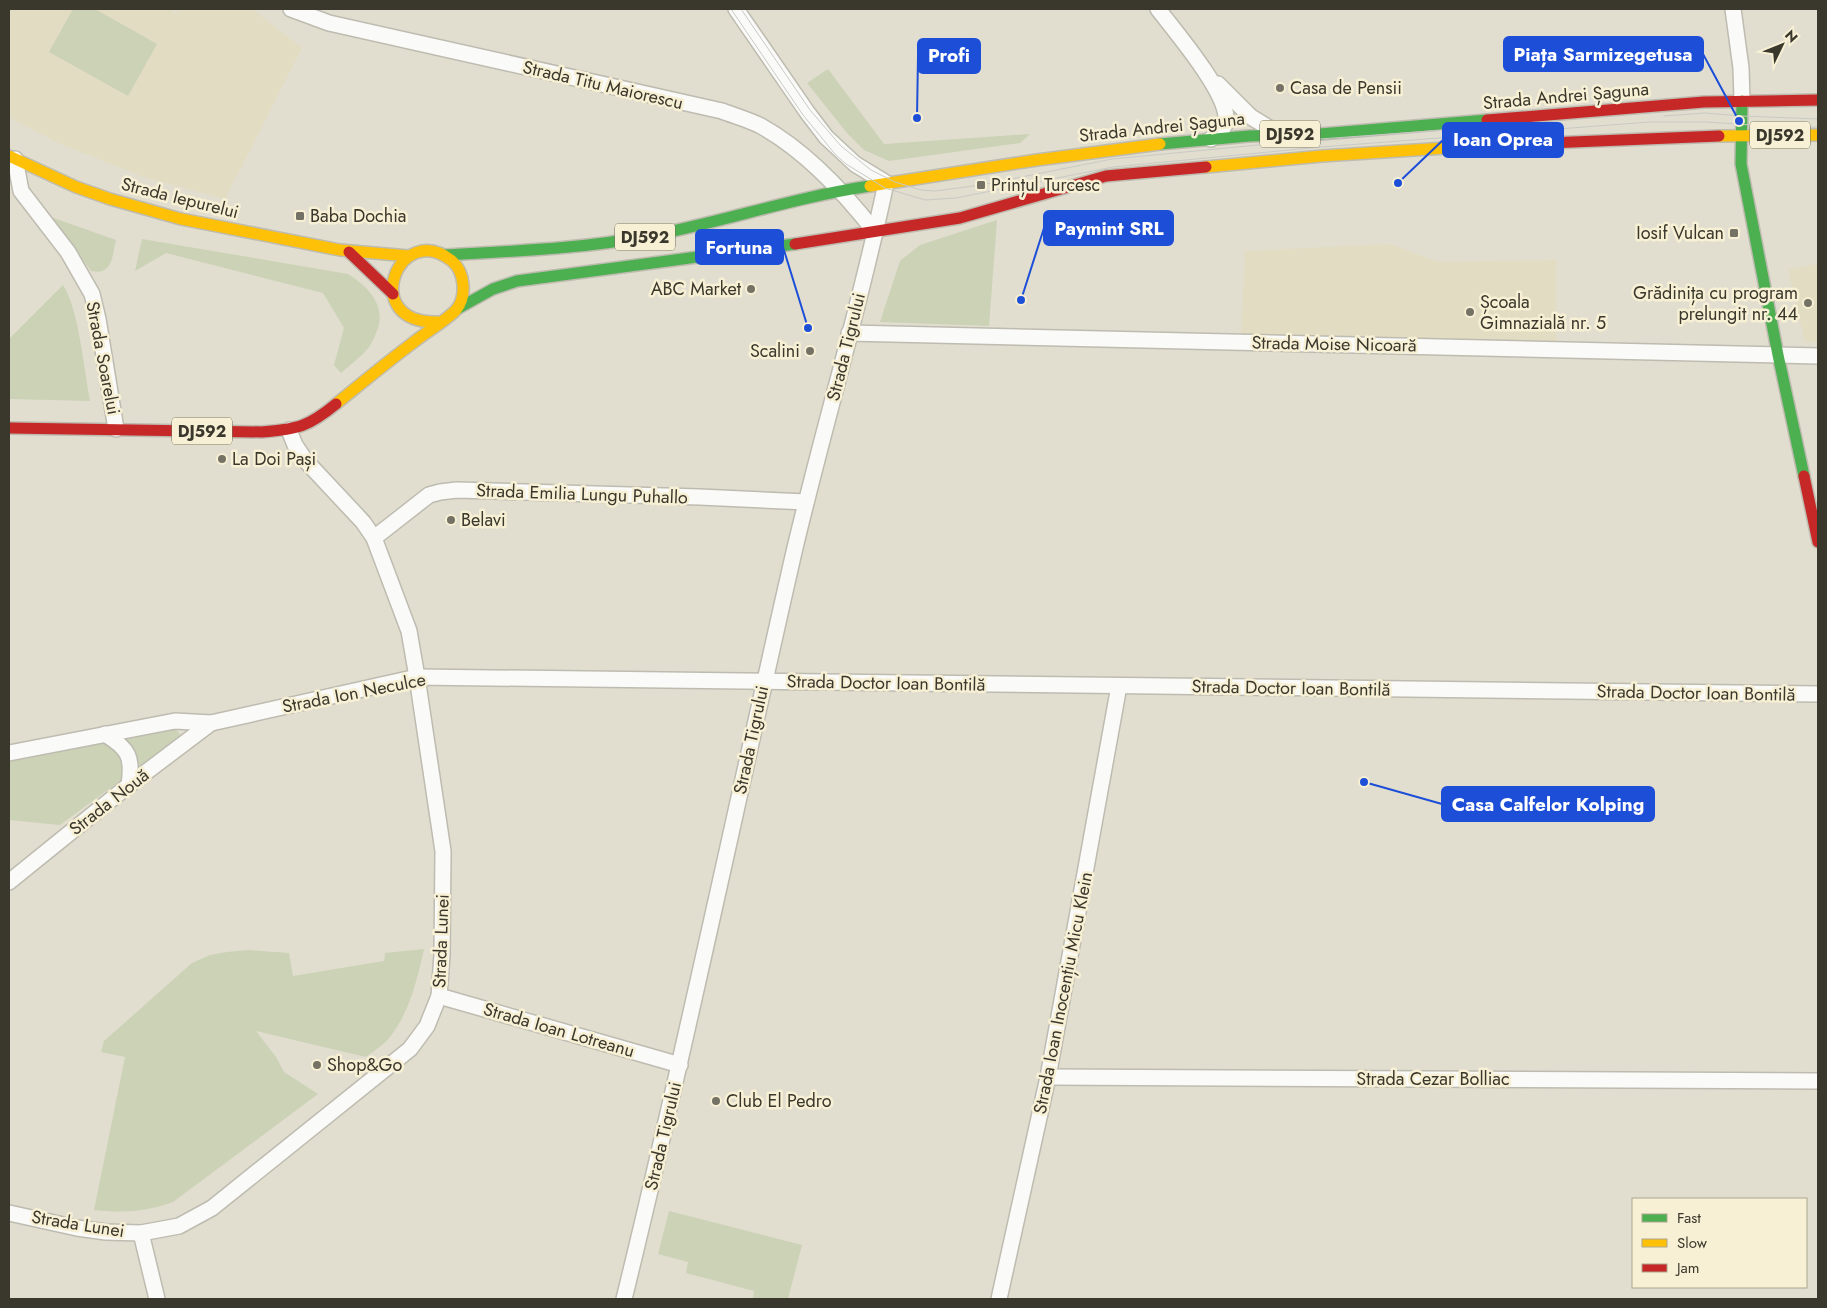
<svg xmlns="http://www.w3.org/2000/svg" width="1827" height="1308" font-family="Jost,sans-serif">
<rect width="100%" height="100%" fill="#e1decf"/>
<g fill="#e2dcc2">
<path d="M 9,9 L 170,9 L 175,14 L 180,9 L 252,9 L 302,48 L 225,199 L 141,176 L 58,143 L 9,117 Z"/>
<path d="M 1390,244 L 1438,262 L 1556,260 L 1556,341 L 1429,338 L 1241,337 L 1245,251 Z"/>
<path d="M 1818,264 L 1818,343 L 1805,342 L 1788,269 Z"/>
</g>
<g fill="#ccd2b6">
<path d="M 73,9 L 95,9 L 157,44 L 128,96 L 49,52 Z"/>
<path d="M 828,69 L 884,144 L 1030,134 L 1020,143 L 889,161 L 864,150 L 847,133 L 807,83 Z"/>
<path d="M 51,217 L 116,240 C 112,256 113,276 91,271 Z"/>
<path d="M 997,220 L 989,326 L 880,322 L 900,261 L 920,245 Z"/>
<path d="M 142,239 L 348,274 C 369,287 388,307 376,333 C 374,338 372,343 369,347 C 361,357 350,365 341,373 L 334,365 L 344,328 L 323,293 L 166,253 L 135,271 Z"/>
<path d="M 63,285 C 79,310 84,370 90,401 L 9,399 L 9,339 Z"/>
<path d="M 175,729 L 180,734 L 179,737 L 60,825 L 9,820 L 9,762 Z"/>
<path d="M 424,949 C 417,980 410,1011 390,1037 C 384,1045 373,1051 366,1057 L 256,1031 L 276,1057 L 284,1072 L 318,1094 L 173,1202 C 144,1212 125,1213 94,1210 L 125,1057 L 101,1052 L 104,1041 L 192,963 L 210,955 L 227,952 L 248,950 L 289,953 L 293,976 L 384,961 L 385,953 Z"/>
<path d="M 669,1211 L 802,1245 L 788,1299 L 753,1299 L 754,1291 L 686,1273 L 688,1262 L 658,1254 Z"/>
</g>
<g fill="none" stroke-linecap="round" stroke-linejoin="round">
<g stroke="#bebbb0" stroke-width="18">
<g id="street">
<path d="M 291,9 L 329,23 L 722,111 C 735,116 749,120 761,126 C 806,151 844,192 875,232"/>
<path d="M 1158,9 C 1175,31 1226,91 1226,118 C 1227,127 1218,133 1211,139"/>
<path d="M 1733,9 L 1741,68 L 1742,101"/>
<path d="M 1218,84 L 1251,117 L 1279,134"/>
<path d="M 15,159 L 21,191 L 68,252 L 92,294 L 98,319 L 116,429"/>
<path d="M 849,333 L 1818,356"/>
<path d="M 374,538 L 429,495 L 440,492 L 457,490 L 700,497 L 806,502"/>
<path d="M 105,734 C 129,749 133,757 129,785"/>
<path d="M 9,753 L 175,721 L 211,723 L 417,677 L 1818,694"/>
<path d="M 9,882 L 129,785 L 211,723"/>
<path d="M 439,996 L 680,1065"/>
<path d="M 1048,1077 L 1818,1081"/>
<path d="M 9,1213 L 77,1228 L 106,1232 L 141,1233 L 179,1226 L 212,1208 L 410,1049 L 427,1026 L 439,996 L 442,955 L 443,851 L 417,677 L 409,631 L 374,538 L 363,522 L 305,460 L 295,445 L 289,430"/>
<path d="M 141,1233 L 157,1299"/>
<path d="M 624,1299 C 685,1051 737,801 794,552 C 823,429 860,307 886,183 L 855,164 L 826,137 L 807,112 L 736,9"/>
<path d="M 999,1299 L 1048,1077 L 1119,686"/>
</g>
</g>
<g stroke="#bebbb0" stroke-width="14">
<g id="fast">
<path d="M 1742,101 L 1741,164 L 1778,355 L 1804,476"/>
<path d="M 1160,144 L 1249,136 L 1320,134 L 1487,120"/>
<path d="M 445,255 C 513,251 581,249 649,236 C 723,222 795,197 870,186"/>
<path d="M 457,309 L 493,289 L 517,281 L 795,244"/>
</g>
</g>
<g stroke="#bebbb0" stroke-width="14">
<g id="slow">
<path d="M 1719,136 L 1818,135"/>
<path d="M 9,156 L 76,187 L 110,199 L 181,219 L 340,250 L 409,256"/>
<path d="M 1206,167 L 1322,156 L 1476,146"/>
<path d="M 870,186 L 1037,160 L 1160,144"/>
<path d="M 336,404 C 362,383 387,362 414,342 C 425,333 448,319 456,310 C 467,297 465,272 452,261 C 399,218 357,324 438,322"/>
</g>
</g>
<g stroke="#bebbb0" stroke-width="14">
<g id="jam">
<path d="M 1487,120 L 1704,102 L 1818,100"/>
<path d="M 1476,146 L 1719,136"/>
<path d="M 795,244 L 960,218 L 1106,176 L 1206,167"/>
<path d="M 349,252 L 393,294"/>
<path d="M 9,428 L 262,432 C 298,429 308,427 336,404"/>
<path d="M 1804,476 L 1818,542"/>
</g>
</g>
<use href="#street" stroke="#fafaf8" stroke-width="15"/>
<use href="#fast" stroke="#4caf50" stroke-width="11"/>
<use href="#slow" stroke="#ffc107" stroke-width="11"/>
<use href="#jam" stroke="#c62828" stroke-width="11"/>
<g stroke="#c9c9c5" stroke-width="1">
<path d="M 731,9 L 803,115 L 835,154 L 846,164 L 885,188 L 925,200 L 956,198 L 1113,167 L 1321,147 L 1650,122 L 1706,122 L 1798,128 L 1818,127"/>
<path d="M 741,9 L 810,110 L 841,146 L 871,170 L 895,182 L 921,190 L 935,191 L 981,185 L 1112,159 L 1320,139 L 1444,130"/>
<path d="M 1664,116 L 1705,113 L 1742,116 L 1818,119"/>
</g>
</g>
<g fill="#747165" stroke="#f7f0d4" stroke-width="2">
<circle cx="1280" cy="88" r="5"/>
<rect x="976" y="180" width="10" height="10" rx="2.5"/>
<rect x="295" y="211" width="10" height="10" rx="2.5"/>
<rect x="1729" y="228" width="10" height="10" rx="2.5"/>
<circle cx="751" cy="289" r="5"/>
<circle cx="1808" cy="303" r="5"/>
<circle cx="1470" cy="312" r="5"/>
<circle cx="810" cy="351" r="5"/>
<circle cx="222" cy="459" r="5"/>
<circle cx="451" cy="520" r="5"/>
<circle cx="317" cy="1065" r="5"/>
<circle cx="716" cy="1101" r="5"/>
</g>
<g text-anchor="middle" stroke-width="5" stroke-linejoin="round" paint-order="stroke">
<g fill="#f7f0d4" stroke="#736e5e" stroke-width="1">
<rect x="1260" y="120.5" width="60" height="27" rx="4"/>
<rect x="1750" y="121.5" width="60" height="27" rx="4"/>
<rect x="615" y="223.5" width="60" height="27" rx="4"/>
<rect x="172" y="417.5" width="60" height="27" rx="4"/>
</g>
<g font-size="16" font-weight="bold" fill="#3a372c">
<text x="1290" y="140">DJ592</text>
<text x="1780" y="141">DJ592</text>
<text x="645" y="243">DJ592</text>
<text x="202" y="437">DJ592</text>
</g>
<g font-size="18" fill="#3a372c" stroke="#f7f0d4">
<text transform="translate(603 85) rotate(13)" y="6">Strada Titu Maiorescu</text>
<text transform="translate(1566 96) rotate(-5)" y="6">Strada Andrei Șaguna</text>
<text transform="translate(1162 127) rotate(-6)" y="6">Strada Andrei Șaguna</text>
<text transform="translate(180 198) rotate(14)" y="6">Strada Iepurelui</text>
<text transform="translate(1334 344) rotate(1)" y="6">Strada Moise Nicoară</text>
<text transform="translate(846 347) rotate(-76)" y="6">Strada Tigrului</text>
<text transform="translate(103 358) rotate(79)" y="6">Strada Soarelui</text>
<text transform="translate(582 494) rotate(2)" y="6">Strada Emilia Lungu Puhallo</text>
<text transform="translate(886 683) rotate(1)" y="6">Strada Doctor Ioan Bontilă</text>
<text transform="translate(1291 688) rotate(1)" y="6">Strada Doctor Ioan Bontilă</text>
<text transform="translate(354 693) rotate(-11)" y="6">Strada Ion Neculce</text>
<text transform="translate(1696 693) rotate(1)" y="6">Strada Doctor Ioan Bontilă</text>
<text transform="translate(751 740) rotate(-78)" y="6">Strada Tigrului</text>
<text transform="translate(109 802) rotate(-38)" y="6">Strada Nouă</text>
<text transform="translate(441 941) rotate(-88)" y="6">Strada Lunei</text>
<text transform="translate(1063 993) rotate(-79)" y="6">Strada Ioan Inocențiu Micu Klein</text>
<text transform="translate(559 1030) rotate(16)" y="6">Strada Ioan Lotreanu</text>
<text x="1433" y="1085">Strada Cezar Bolliac</text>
<text transform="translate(663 1136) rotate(-77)" y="6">Strada Tigrului</text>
<text transform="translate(78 1224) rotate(9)" y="6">Strada Lunei</text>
</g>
<g font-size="18" fill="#3a372c" stroke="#f7f0d4" text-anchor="start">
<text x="1290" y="94">Casa de Pensii</text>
<text x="991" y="191">Prințul Turcesc</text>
<text x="310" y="222">Baba Dochia</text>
<text x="1724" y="239" text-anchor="end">Iosif Vulcan</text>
<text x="741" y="295" text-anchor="end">ABC Market</text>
<text x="1798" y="299" text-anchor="end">Grădinița cu program<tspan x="1798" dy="21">prelungit nr. 44</tspan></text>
<text x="1480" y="308">Școala<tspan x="1480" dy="21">Gimnazială nr. 5</tspan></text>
<text x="800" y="357" text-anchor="end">Scalini</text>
<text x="232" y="465">La Doi Pași</text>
<text x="461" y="526">Belavi</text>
<text x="327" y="1071">Shop&amp;Go</text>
<text x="726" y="1107">Club El Pedro</text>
</g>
</g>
<path fill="none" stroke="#1d4ed8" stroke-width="2" d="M1739 121L1703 54M917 118L918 56M1398 183L1443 140M1021 300L1044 228M808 328L783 247M1364 782L1442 804"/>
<g fill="#1d4ed8" stroke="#f7f0d4" stroke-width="2">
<circle cx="1739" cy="121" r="5"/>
<circle cx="917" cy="118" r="5"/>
<circle cx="1398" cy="183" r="5"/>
<circle cx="1021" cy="300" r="5"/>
<circle cx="808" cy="328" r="5"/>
<circle cx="1364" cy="782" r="5"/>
</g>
<g fill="#1d4ed8" stroke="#1d4ed8" stroke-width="2">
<rect x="1504" y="37" width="199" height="34" rx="5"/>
<rect x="918" y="39" width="62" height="34" rx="5"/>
<rect x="1443" y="123" width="120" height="34" rx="5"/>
<rect x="1044" y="211" width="129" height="34" rx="5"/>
<rect x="696" y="230" width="87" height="34" rx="5"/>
<rect x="1442" y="787" width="212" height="34" rx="5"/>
</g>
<g font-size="19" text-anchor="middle" font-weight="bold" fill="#fff">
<text x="1603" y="61">Piața Sarmizegetusa</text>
<text x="949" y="62">Profi</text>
<text x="1503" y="146">Ioan Oprea</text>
<text x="1109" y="235">Paymint SRL</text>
<text x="739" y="254">Fortuna</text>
<text x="1548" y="811">Casa Calfelor Kolping</text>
</g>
<rect width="1827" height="1308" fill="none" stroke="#3a372c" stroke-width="20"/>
<rect x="1632" y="1198" width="175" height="90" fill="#f7f0d4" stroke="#aba691"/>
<rect x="1642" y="1214" width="25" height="8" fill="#4caf50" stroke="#aba691"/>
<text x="1677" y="1223" font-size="15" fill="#3a372c">Fast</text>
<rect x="1642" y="1239" width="25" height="8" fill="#ffc107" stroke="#aba691"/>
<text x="1677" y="1248" font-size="15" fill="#3a372c">Slow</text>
<rect x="1642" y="1264" width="25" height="8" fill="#c62828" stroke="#aba691"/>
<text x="1677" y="1273" font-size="15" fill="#3a372c">Jam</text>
<g transform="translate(1782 45) rotate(47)" stroke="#f7f0d4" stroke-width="4" paint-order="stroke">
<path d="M0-4L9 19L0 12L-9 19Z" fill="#3a372c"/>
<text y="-8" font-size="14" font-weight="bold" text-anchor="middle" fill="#3a372c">N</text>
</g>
</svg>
